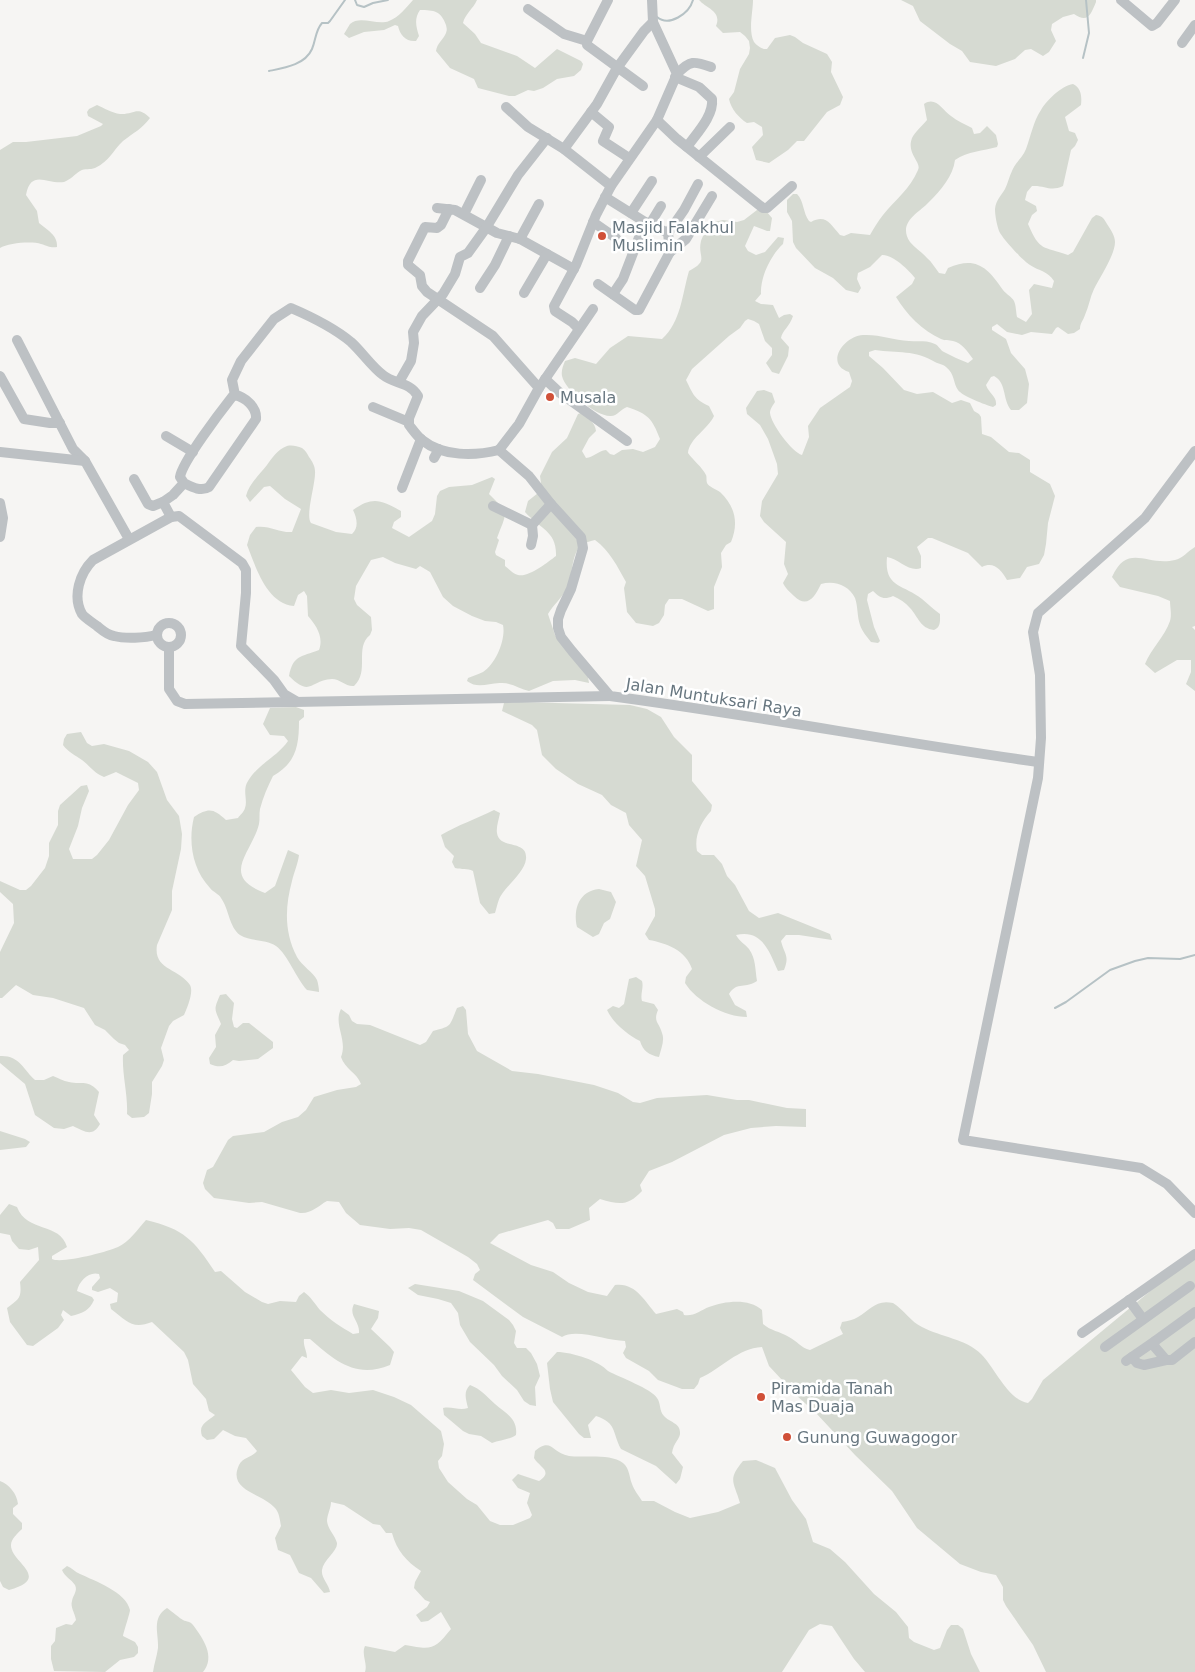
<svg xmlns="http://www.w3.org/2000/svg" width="1195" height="1672" font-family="'DejaVu Sans',sans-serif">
<rect width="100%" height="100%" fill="#f6f5f3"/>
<g fill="#d6dad2">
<path d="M 413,0 L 477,0 C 473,9 465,14 463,23 L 475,34 L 481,43 L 517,56 L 535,68 L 557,49 L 581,61 L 583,64 L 581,70 L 574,76 L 557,79 L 543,88 L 534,91 L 528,90 L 515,96 L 509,96 L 478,88 L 474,79 L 450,68 L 436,51 C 437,43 443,40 446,33 C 447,29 447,30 446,25 C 441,11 434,10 420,10 C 414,19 416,26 419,36 L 416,41 C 406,42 400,35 398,26 L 395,25 L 384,30 L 364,32 L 349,38 L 344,34 C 346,31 348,27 350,24 C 360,15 378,26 389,21 C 399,17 406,8 413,0 Z"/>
<path d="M 699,0 L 753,0 C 753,12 748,31 754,42 C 756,45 761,48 764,49 L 767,49 L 775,38 L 790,35 L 795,37 L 803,43 L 827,54 L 832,62 L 831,72 L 843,97 L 840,105 L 827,112 L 804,141 L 797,141 L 788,150 L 769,163 L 756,160 L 752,147 L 763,135 L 762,127 L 754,122 L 747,123 C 739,118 731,109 729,99 L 734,92 L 740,69 L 749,54 L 750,48 L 749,41 L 745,36 L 740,32 L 723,33 L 716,26 C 722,11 707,9 699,0 Z"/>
<path d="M 901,0 L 1096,0 L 1096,2 C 1091,14 1088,24 1074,14 L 1063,17 L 1052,24 L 1051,30 L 1056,41 L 1049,52 L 1043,56 L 1031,49 L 1025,50 L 1015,59 L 996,66 L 970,62 L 962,51 L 950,44 L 920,21 L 913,6 Z"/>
<path d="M 1073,84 C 1081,88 1082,96 1081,105 L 1065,117 L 1069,131 L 1075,133 L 1078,140 L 1075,146 L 1071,150 L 1063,186 C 1050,192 1045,185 1032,186 L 1027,192 L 1025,200 L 1036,206 L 1037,211 L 1032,215 L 1028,224 C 1040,252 1043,246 1068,255 L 1073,252 L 1092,218 L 1096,215 C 1103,216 1104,219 1107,224 C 1111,230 1115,236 1115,242 C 1115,255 1100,277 1094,289 C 1090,297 1089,306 1085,315 C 1083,321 1080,323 1080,329 L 1074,333 L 1068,334 L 1058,327 L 1056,328 L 1052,334 L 1031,332 L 1022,335 L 1007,332 L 997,324 L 992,327 L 992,330 L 1006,339 L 1011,353 L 1025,369 L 1029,384 L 1027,403 L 1019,410 L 1011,410 C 1002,399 1007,383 994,376 L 991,377 L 986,385 C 989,394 997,396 996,405 L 993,407 C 986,405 962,396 958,390 C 953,383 955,374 946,367 C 943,364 939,364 935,362 C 916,350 897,353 875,350 L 869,352 L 869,356 L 883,368 L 904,390 L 917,394 L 933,392 L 952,403 L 961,400 L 970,403 L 974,411 L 979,414 L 981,417 L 982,434 L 991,437 L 1009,452 L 1019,453 L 1030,460 L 1030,472 L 1050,484 L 1055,496 L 1048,523 L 1046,544 L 1044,555 L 1039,564 L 1027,567 L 1020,578 L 1007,580 C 1001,570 994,561 982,567 L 968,553 L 932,538 L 928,538 L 917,547 L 921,556 L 921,568 C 910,573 899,559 887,557 C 884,588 903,584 922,599 C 928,604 933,609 940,614 C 940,621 941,627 934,630 C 920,628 919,618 910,608 C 906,603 900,599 893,596 C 884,600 880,598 873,591 L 868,594 L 867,600 L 874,627 L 880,641 L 878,643 L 871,642 C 867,637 862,631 860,625 C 857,617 858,606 855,598 C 849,585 834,580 821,584 C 815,597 807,609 794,596 C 790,592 785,588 783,583 L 788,574 L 784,564 L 786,542 L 764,522 L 760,516 L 762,501 L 778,474 L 777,464 L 768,439 L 760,425 L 747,414 L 746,408 L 757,391 L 764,390 L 772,393 L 775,402 C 773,405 770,409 770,413 C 771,424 792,452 802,455 L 809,437 L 808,426 L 820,408 L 850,387 L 852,381 L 849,372 C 824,364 844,336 863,335 C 879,334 893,340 909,341 C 918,342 927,340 935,344 C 939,346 940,350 944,352 C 952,356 960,360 968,363 L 973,359 C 967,351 962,343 953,341 C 949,340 945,341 941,339 C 923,331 906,314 896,297 L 912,284 L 915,278 C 909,270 892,254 882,255 L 870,267 L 858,273 L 857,279 L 861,288 L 858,293 L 846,290 L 833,278 L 815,268 L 796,248 L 793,242 L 792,221 L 787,212 L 787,200 L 793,194 L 797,194 C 804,201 803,213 809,221 L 811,222 C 826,214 830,224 840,235 L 844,236 L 851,233 L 870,235 C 874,228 878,221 883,215 C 895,200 910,189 918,170 C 922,162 906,154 912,138 C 915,132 922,126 927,120 L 924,104 C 936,96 942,110 951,116 C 957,121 965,124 972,128 L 974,134 L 980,133 L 987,126 L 996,135 L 998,144 L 997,147 C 983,151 968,151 955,160 C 953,176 941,190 929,202 C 919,213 897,222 910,242 C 915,248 922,252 927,258 C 932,262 935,268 939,273 L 945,274 L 948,268 C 976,256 987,267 1003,290 C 1006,294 1012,297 1014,301 C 1016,305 1016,312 1017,317 L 1026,322 L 1032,314 L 1029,290 L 1034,284 L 1052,288 L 1054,281 C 1048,271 1039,271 1030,265 C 1023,261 1002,238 999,231 C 997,225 995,216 995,209 C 996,200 1001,196 1005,189 C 1008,183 1009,177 1012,171 C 1015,163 1023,157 1026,149 C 1031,136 1033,122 1041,110 C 1047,100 1061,86 1073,84 Z"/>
<path d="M 97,105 C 104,108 112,113 120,114 C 134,115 137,105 150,118 C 142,129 133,133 123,141 C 113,150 110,161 95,168 C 90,170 85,168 80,171 C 75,174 70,180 64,182 C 48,185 31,168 26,195 L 37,211 L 39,223 C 47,230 58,235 57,247 C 50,248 48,246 41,244 C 32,241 8,243 0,248 L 0,150 L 13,142 L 26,142 L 77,136 L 101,126 L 103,124 L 88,116 L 87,112 L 89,109 Z"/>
<path d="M 757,210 L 766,211 L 772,218 L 770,231 L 767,231 L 754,226 L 745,246 L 748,251 L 756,255 L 765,252 L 778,237 L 784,238 L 783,244 C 771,255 760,277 761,294 L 755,301 L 761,304 L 773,305 L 779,318 L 784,315 L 790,314 L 793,316 C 790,326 782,331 781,338 L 789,347 L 788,356 L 779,374 L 772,372 L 766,363 L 772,355 L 772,348 L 765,341 L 759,324 L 754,321 L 748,319 L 745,321 L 740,328 L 729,336 L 692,369 L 686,380 C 693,394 694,399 709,406 L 714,416 C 708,429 689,439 688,453 C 693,460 702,467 706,475 C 707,477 706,480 707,483 C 709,487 716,489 720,492 C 735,506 739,523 731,542 L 726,545 L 721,553 L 722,567 L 714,587 L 714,609 L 708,611 L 682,599 L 669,599 L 665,605 L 664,615 L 659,623 L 653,626 L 636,623 L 627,612 L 624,588 L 626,582 C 617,566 610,551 595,540 C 591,541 586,542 583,544 C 571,551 573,576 567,588 C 562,598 553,605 548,614 L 555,635 L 588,677 L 589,683 L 575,680 L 553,681 L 529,691 C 520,689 512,683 502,683 C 489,682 479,690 467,681 L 468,678 C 473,676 479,674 483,672 C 496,664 506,639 503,625 L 496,622 L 485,621 L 472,616 L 453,606 L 443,597 L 430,572 L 420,566 L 416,569 L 395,563 L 383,557 L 371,560 L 356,586 L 354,599 L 357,605 L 371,617 L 372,630 L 370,635 C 354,648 370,671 354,686 C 346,687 340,679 332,679 C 310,680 311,698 289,676 C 293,655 301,657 319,650 C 324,637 316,625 308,616 L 307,596 L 304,591 L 298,595 L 294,606 C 266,603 256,567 247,545 L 250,535 L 256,527 C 269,525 280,533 292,532 L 301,509 L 285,499 L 270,486 L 264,487 L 250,502 L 246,496 C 249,484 260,474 267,465 C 272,458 278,449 287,446 C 292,445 297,446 302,448 C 305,450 307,453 309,457 C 312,461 315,466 315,471 C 316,483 305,515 311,523 L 336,532 L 352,534 C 359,528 357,518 353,510 C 373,496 381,500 401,511 L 401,517 L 394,522 L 392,528 L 409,537 L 432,521 L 435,514 L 437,496 L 440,491 L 449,487 L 472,485 L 492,477 L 495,479 L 489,494 C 510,515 507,511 497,538 L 499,540 L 495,552 L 496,555 L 505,560 L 505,566 C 509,569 513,574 518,575 C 528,578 548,562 556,556 C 557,531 540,529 525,512 L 528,501 L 538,493 L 541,483 L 540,476 L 552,452 L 567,438 L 578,414 L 581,413 C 588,418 595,422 596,431 L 589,438 L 582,451 L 586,458 C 594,457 598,451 606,450 L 610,454 L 614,455 L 622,450 L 633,449 L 643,452 L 655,447 L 660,439 C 652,418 648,414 627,407 C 621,409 617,416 611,416 C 596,417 565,390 562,376 C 561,371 563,366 565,361 L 575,358 L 596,364 L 610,348 L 628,336 L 662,339 C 681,322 682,295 689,271 C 710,260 697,257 701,241 C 703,235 708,228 710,223 L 723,220 L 737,222 L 744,220 Z"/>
<path d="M 1195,547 L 1195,626 L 1192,627 L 1195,630 L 1195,691 L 1186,684 L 1191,672 L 1191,660 L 1177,660 L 1155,673 L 1145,664 C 1151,649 1165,636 1170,621 C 1172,615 1170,607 1170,601 L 1158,596 L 1120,587 L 1112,577 C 1128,542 1147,567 1175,560 C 1182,559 1188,551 1195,547 Z"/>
<path d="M 518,702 L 630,705 L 647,709 L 661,717 L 674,737 L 692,755 L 692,781 L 712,805 L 711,811 C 701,822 694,836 697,851 L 702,855 L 714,855 L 722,864 L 727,876 L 735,885 L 749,911 L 759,918 L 778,913 L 830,934 L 832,940 L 799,935 L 786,935 L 781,941 C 784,954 790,955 784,970 L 778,971 C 769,951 762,929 736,935 C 739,941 745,944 749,949 C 756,959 755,969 757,981 C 746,989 737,981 729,994 L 735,1005 L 746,1011 L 747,1017 C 725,1017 696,1001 685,983 L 686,977 L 692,969 C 686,950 666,943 649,940 L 645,934 L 655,916 L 655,909 L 645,876 L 636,866 L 642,840 L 629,825 L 626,813 L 611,805 L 602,795 L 578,784 L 556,769 L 542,755 L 537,730 L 532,725 L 502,711 L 504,703 Z"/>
<path d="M 296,707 L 304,710 L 304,717 L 299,721 C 299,746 296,763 273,776 C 268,786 263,797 260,809 C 259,814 260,819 259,824 C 252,853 219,876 265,893 L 275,886 L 288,850 L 299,855 C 298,864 294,872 292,881 C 285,907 284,932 297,957 C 302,966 313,972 317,980 C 318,983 319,988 319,992 L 307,990 C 296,978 288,955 276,946 C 266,939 251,942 240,935 C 229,927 229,909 221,898 C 219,894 213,892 210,888 C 192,869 188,841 194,817 C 209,807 214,809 226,820 L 238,818 C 240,815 244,812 245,808 C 248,800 242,790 248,781 C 258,764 277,757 288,741 L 284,736 L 270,735 L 263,724 L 270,708 Z"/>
<path d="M 81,732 L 87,743 L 92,746 L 104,744 L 129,751 L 148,762 L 157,772 L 167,800 L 179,816 L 182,834 L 181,849 L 172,891 L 172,910 L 157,945 C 153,970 179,968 190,985 C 194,992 187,1008 184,1015 L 173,1021 L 169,1026 L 161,1048 L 164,1060 L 162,1066 L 152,1082 L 152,1094 L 149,1113 L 144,1117 L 132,1118 L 127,1114 C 128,1094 122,1075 123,1055 L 129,1050 L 125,1045 L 119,1043 L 114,1039 L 105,1030 L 95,1025 L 84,1008 L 53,998 L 33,995 L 16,985 L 2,998 L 0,998 L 0,952 L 14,923 L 13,904 L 0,892 L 0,881 L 20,890 L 26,890 L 31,886 L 45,868 L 49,856 L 49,843 L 58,825 L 58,811 L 60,805 L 81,786 L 87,785 L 89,791 L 82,808 L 78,826 L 69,849 L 73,859 L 92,859 L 97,855 L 109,840 L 128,805 L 139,790 L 138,783 L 116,772 L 104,777 C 94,773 90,766 82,760 C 75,755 68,752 63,745 L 64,739 L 67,734 Z"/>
<path d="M 494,810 L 500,813 C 499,819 496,827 497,833 C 499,850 528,839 526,859 C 525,871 508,885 502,894 C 498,899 497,907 495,913 L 489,914 L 480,903 L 473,871 C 467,868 462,870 455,868 L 452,862 L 454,856 L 445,847 L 441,835 C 458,825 476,819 494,810 Z"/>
<path d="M 599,889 L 611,892 L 616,902 L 610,919 L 604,923 L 599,934 L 593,937 L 577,927 C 573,909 579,891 599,889 Z"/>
<path d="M 636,977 L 642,981 C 644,988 640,994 642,1001 L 654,1004 L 658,1010 C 653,1022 659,1022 662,1033 C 665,1040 661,1049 659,1057 C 649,1055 643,1051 640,1041 C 628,1035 613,1023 607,1010 L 613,1006 L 619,1008 L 624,1004 L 629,979 Z"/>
<path d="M 226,994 L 234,1003 L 232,1019 L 234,1027 L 237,1028 L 243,1023 L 249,1023 L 273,1042 L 273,1048 L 258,1059 L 239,1061 L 233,1060 C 225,1067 219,1068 210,1064 L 209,1058 L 216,1047 L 215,1035 L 221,1024 C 215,1009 213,1011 220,995 Z"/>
<path d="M 463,1006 L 466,1010 L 468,1034 L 477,1051 L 512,1071 L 538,1074 L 594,1085 L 618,1093 L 633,1102 L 640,1103 L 657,1098 L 707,1095 L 737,1100 L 749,1100 L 787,1108 L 806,1109 L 806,1127 L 776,1126 L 751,1128 L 724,1135 L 672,1162 L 649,1171 L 640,1185 L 642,1191 C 628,1206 620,1205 600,1199 L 589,1208 L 590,1220 L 569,1229 L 556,1229 L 553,1223 L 548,1220 L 499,1234 L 490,1243 L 531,1265 L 553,1272 L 569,1283 L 588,1292 L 607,1296 L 615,1285 C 635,1282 645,1301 656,1314 L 677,1309 L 683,1312 L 684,1315 C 693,1317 701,1310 709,1307 C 725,1301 749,1298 762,1310 L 763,1324 C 771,1331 779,1331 789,1337 C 797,1341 801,1348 810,1350 L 843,1334 L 840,1328 L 842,1322 C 848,1321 853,1320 858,1317 C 870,1310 876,1299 893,1303 C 904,1310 911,1322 922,1327 C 941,1337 966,1339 981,1354 C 995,1368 1008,1400 1028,1403 L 1032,1399 L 1043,1380 L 1195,1254 L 1195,1672 L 1046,1672 L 1033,1645 L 1006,1606 L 1003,1600 L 1003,1587 L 996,1575 L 981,1572 L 960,1564 L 917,1528 L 892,1491 L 855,1455 L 816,1413 L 796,1395 L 769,1366 L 762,1347 C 738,1348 721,1369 700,1378 L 698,1384 L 694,1389 L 682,1389 L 658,1380 L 649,1371 L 626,1358 L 623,1353 L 626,1347 L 625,1341 C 607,1341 576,1328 562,1337 L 523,1317 L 473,1280 L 475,1274 L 480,1270 L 477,1264 L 468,1257 L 421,1230 L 409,1228 L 390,1229 L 360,1225 L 346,1213 L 339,1202 L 327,1201 C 318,1206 311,1214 300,1213 L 262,1202 L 249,1203 L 214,1198 L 205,1189 L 203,1183 L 207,1170 L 213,1167 L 228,1140 L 233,1136 L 264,1132 L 282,1122 L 298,1117 L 306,1110 L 314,1097 L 337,1090 L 356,1087 L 361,1084 C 357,1073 345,1069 341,1057 C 348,1039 333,1025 341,1009 L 349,1015 L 352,1021 L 357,1024 L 370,1025 L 420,1045 L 426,1042 L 433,1031 C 452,1026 449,1027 457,1008 Z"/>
<path d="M 0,1056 C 19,1055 23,1069 35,1080 L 44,1080 L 53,1076 C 59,1078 63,1081 69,1082 C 83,1085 88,1079 99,1092 L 94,1115 L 100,1124 C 93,1137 85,1132 73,1126 L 64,1129 L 54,1128 L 35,1115 L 25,1084 L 0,1063 Z"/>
<path d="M 0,1131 L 25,1139 L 30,1142 L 26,1147 L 0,1150 Z"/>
<path d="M 9,1204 L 17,1207 C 27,1233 60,1222 67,1247 L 52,1256 L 52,1259 C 61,1264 107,1252 118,1247 C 129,1242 138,1229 146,1220 C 184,1229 194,1240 215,1272 L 221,1271 L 245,1292 L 262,1302 L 268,1304 L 280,1301 L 296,1302 L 299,1296 L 304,1292 C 311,1297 315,1304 320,1310 C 330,1320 341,1327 353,1334 L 359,1333 C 360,1321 348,1316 354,1304 L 379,1311 L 378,1318 L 371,1329 L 390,1347 L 394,1352 L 390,1365 C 356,1379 335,1361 310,1339 L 304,1339 C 303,1346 307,1351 307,1358 L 302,1356 L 291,1370 L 305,1387 L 313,1393 L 331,1390 L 349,1393 L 373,1390 L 394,1397 L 411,1405 L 441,1431 L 444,1444 L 442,1456 L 438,1461 L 439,1468 L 448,1482 L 467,1499 L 477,1505 L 490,1521 L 500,1525 L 513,1525 L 530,1518 L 532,1515 L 527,1503 L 530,1493 L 518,1488 L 512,1480 L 518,1474 L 539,1481 C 554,1471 539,1467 534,1458 L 535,1451 C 552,1437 551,1453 569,1456 C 584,1458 610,1453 623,1463 C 630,1469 629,1477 632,1484 C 634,1490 639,1496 642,1501 L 654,1501 L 675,1512 L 690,1518 L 718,1512 L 740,1503 C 734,1482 727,1480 743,1461 L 756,1460 L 775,1468 L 792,1500 L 806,1519 L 813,1542 L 830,1549 L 845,1562 L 874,1594 L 896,1612 L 908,1627 L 909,1638 L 914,1642 L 934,1650 L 940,1648 L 947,1630 L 951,1625 L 958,1625 L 963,1629 L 971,1654 L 980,1672 L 865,1672 L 854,1659 L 832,1626 L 820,1624 L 809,1630 L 782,1672 L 365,1672 C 368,1663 361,1655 365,1646 L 395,1652 L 405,1645 C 432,1650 434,1650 451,1629 L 441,1612 L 428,1621 L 421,1622 L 416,1615 L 427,1607 L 430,1602 L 425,1600 L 414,1588 L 415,1582 L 421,1571 C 406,1561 397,1551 392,1533 L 386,1533 L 380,1525 L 373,1524 L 344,1505 L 331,1502 C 331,1508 327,1515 327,1521 C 328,1530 335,1535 337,1543 C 338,1551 323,1560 322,1570 C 321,1578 329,1584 330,1592 L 324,1593 L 311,1578 L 299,1573 L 290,1555 L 278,1550 L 275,1538 L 281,1526 C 280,1520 279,1512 275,1508 C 262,1493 227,1491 239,1465 C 243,1457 253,1457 257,1451 L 246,1438 L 235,1436 L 223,1430 L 214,1439 L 207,1440 L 202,1436 C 198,1424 207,1422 215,1415 L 209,1411 L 206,1399 L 193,1384 L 188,1360 L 184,1352 L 152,1322 C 132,1330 127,1321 111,1309 L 110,1304 L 117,1302 L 118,1293 L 110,1288 L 98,1292 L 92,1290 L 92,1287 L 100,1278 L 99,1274 C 89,1271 79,1281 77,1291 L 92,1297 L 94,1300 C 89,1311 83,1313 71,1316 L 63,1310 L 61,1315 L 64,1320 L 58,1328 L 33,1346 L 27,1345 L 10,1322 L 7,1308 C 19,1299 22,1298 20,1282 L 39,1260 L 38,1247 L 29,1250 L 19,1249 L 12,1241 L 10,1235 L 0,1233 L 0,1215 Z"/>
<path d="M 415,1284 L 459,1291 L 483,1301 L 509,1320 L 513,1325 L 516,1331 L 514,1343 L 517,1348 L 526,1348 L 531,1353 L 537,1364 L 540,1376 L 535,1387 L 536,1406 L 530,1405 L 524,1401 L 517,1390 L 502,1376 L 494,1365 L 470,1342 L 460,1325 L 458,1313 L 451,1303 L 438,1299 L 418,1295 L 408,1288 Z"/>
<path d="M 557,1352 C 572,1352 599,1361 608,1371 C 619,1377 652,1389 657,1398 C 661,1403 659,1411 664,1416 C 669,1422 680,1423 680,1432 C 681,1438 673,1443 672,1453 L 683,1467 L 680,1479 L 676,1484 L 656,1466 L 621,1449 C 612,1432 617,1423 596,1416 L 588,1425 L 591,1438 L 584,1438 L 579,1434 L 553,1402 L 550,1389 L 547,1363 Z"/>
<path d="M 470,1385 C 481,1389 486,1396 495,1404 C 505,1413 518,1418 516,1435 C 509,1440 500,1440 492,1443 L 481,1436 L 469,1434 L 463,1431 L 444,1415 L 443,1408 C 452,1406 459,1411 468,1408 C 466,1399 463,1392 470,1385 Z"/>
<path d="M 0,1481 C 9,1484 17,1494 18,1504 L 13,1508 L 13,1514 L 22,1523 L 22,1529 C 18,1533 11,1539 11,1545 C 10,1562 53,1578 9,1590 L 3,1587 L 0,1581 Z"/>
<path d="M 67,1566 C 72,1568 75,1572 80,1574 C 95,1581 126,1592 130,1610 C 130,1613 124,1631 123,1636 L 135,1642 L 138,1647 L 138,1653 L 134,1657 L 120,1660 L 105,1672 L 54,1671 L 51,1659 L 51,1646 L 55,1641 L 56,1628 L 66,1624 L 72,1625 L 76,1620 C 75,1613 70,1607 72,1601 C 73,1595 78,1591 75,1585 C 71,1579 65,1577 62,1570 Z"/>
<path d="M 167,1608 C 171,1611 181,1619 183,1620 C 187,1622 190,1621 193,1625 C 203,1638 216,1657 203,1672 L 153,1672 C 154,1664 157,1656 158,1648 C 159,1634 151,1618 167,1608 Z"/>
</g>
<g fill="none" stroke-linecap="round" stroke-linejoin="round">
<g stroke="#b6c2c5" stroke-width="2">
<path d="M 355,0 L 357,5 L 364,7 L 373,3 L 388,0"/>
<path d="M 657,17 C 669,27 689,14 693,0"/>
<path d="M 1083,58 L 1089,33 L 1086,0"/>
<path d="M 269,71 C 284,68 305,65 312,49 C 316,40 315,31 322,23 L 328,23 L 330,21 L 345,0"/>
<path d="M 1055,1008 L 1066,1002 L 1110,970 L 1135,961 L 1148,958 L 1180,959 L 1195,955"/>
</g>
<g stroke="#bdc1c4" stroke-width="10">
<path d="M 608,0 L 587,41 L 587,45 L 643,86"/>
<path d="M 1121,0 L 1152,26 L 1157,23 L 1175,0"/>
<path d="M 528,9 L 564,34 L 587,41"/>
<path d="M 1182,43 L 1195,25"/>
<path d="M 677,74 C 690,60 694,61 711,67"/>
<path d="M 675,77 L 699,87 L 712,99 C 714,116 696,134 687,147"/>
<path d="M 506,107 L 528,127 L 564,149 L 611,186"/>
<path d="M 591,112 L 609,127 L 603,141 L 629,158"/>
<path d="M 657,120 L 677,139 L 763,208 L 767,208 L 792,186"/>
<path d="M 564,149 L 597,104 L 617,68 L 644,31 L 653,22"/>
<path d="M 699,157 L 730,127"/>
<path d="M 437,208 L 455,210 L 497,233 L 520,239 L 574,269"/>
<path d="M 449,209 L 441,225 L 437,228 L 425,227 L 408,261 L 408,265 L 420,275 L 422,286 L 427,292 L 493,336 L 539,388"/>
<path d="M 631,213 L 652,181"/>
<path d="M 464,214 L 481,180"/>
<path d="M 593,222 L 616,238"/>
<path d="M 650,224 L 661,206"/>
<path d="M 668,233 L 684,210 L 698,184"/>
<path d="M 520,239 L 539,204"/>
<path d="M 670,252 L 686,239 L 712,196"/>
<path d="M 598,284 L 635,310 L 639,310 L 670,252 L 668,233 L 645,222 L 605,197"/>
<path d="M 480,288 L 495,265 L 509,236"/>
<path d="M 524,293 L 547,254"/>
<path d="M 613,294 L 623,279 L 645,222"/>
<path d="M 578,328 L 572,322 L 555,311 L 554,306 L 576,265 L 596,215 L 611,186 L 657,120 L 677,74 L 653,22 L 652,0"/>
<path d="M 17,340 L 73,449 L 85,461 L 129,539"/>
<path d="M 0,376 L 24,419 L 50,423 L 60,423"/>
<path d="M 545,379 L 560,393 L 627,441"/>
<path d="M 399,382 L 411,361 L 414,343 L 413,332 L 422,316 L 443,294 L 455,274 L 460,257 L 468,253 L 486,228 L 518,175 L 547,138"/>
<path d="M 235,395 L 232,380 L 241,361 L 274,319 L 291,308 C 312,317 333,327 351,342 C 362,352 372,367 383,375 C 394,384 410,382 418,396 L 409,418 L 409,425 C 413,430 417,436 422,440 C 443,457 475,456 499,450"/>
<path d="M 373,407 L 409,422"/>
<path d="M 166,436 L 193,452"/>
<path d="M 499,450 L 529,476 L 551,504 L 581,537 L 583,548 L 571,589 L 561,610 L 558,619 L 558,628 L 561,637 L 572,651 L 610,696 C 753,715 895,742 1038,762"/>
<path d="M 499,450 L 519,424 L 539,388 L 593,309"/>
<path d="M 1195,451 L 1145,518 L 1038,613 L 1033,632 L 1040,675 L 1041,738 L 1038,778 L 963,1140 L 1141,1168 L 1167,1184 L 1195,1213"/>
<path d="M 0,452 L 85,461"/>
<path d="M 434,458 L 439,449"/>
<path d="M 134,479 L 148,504 L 153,506 L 163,502"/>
<path d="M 402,488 L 421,439"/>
<path d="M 0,503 L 3,518 L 0,537"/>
<path d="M 493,506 L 532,525 L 551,504"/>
<path d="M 171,517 L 163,502 L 173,495 L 184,483 L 180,477 C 182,462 221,411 232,397 L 235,395 C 245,397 257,407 256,419 L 209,487 C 201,492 192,487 184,483"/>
<path d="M 531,545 L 533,536 L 532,525"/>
<circle cx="169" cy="635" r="12"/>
<path d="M 156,635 C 145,638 125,639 114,636 C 107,635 102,630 97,626 C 93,623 85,618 82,614 C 72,596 80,573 93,560 L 171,517 L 179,516 L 242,563 L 246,570 L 246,593 L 241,646 L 274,680 L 284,694 L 296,701"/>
<path d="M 169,647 L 169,689 L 177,701 L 185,704 L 610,696"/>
<path d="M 1129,1300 L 1143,1319"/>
<path d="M 1195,1312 L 1155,1341 L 1154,1346 L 1166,1360 L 1172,1360 L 1195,1342"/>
<path d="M 1082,1333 L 1195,1254"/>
<path d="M 1105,1347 L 1190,1286"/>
<path d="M 1132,1357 L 1137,1363 L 1144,1365 L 1166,1360"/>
<path d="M 1126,1361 L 1155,1341"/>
</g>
</g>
<g fill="#d05038" stroke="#fff" stroke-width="2">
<circle cx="602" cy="236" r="5"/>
<circle cx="550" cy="397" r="5"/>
<circle cx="761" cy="1397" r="5"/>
<circle cx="787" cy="1437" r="5"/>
</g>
<g text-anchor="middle" stroke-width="5" stroke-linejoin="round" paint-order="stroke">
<g font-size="16" fill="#687780" stroke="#fff" text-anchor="start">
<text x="612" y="233">Masjid Falakhul<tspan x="612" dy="18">Muslimin</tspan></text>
<text x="560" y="403">Musala</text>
<text x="771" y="1394">Piramida Tanah<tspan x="771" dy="18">Mas Duaja</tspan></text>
<text x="797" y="1443">Gunung Guwagogor</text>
</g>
<g font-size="16" fill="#687780" stroke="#fff">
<text transform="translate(714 697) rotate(9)" y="6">Jalan Muntuksari Raya</text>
</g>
</g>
</svg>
